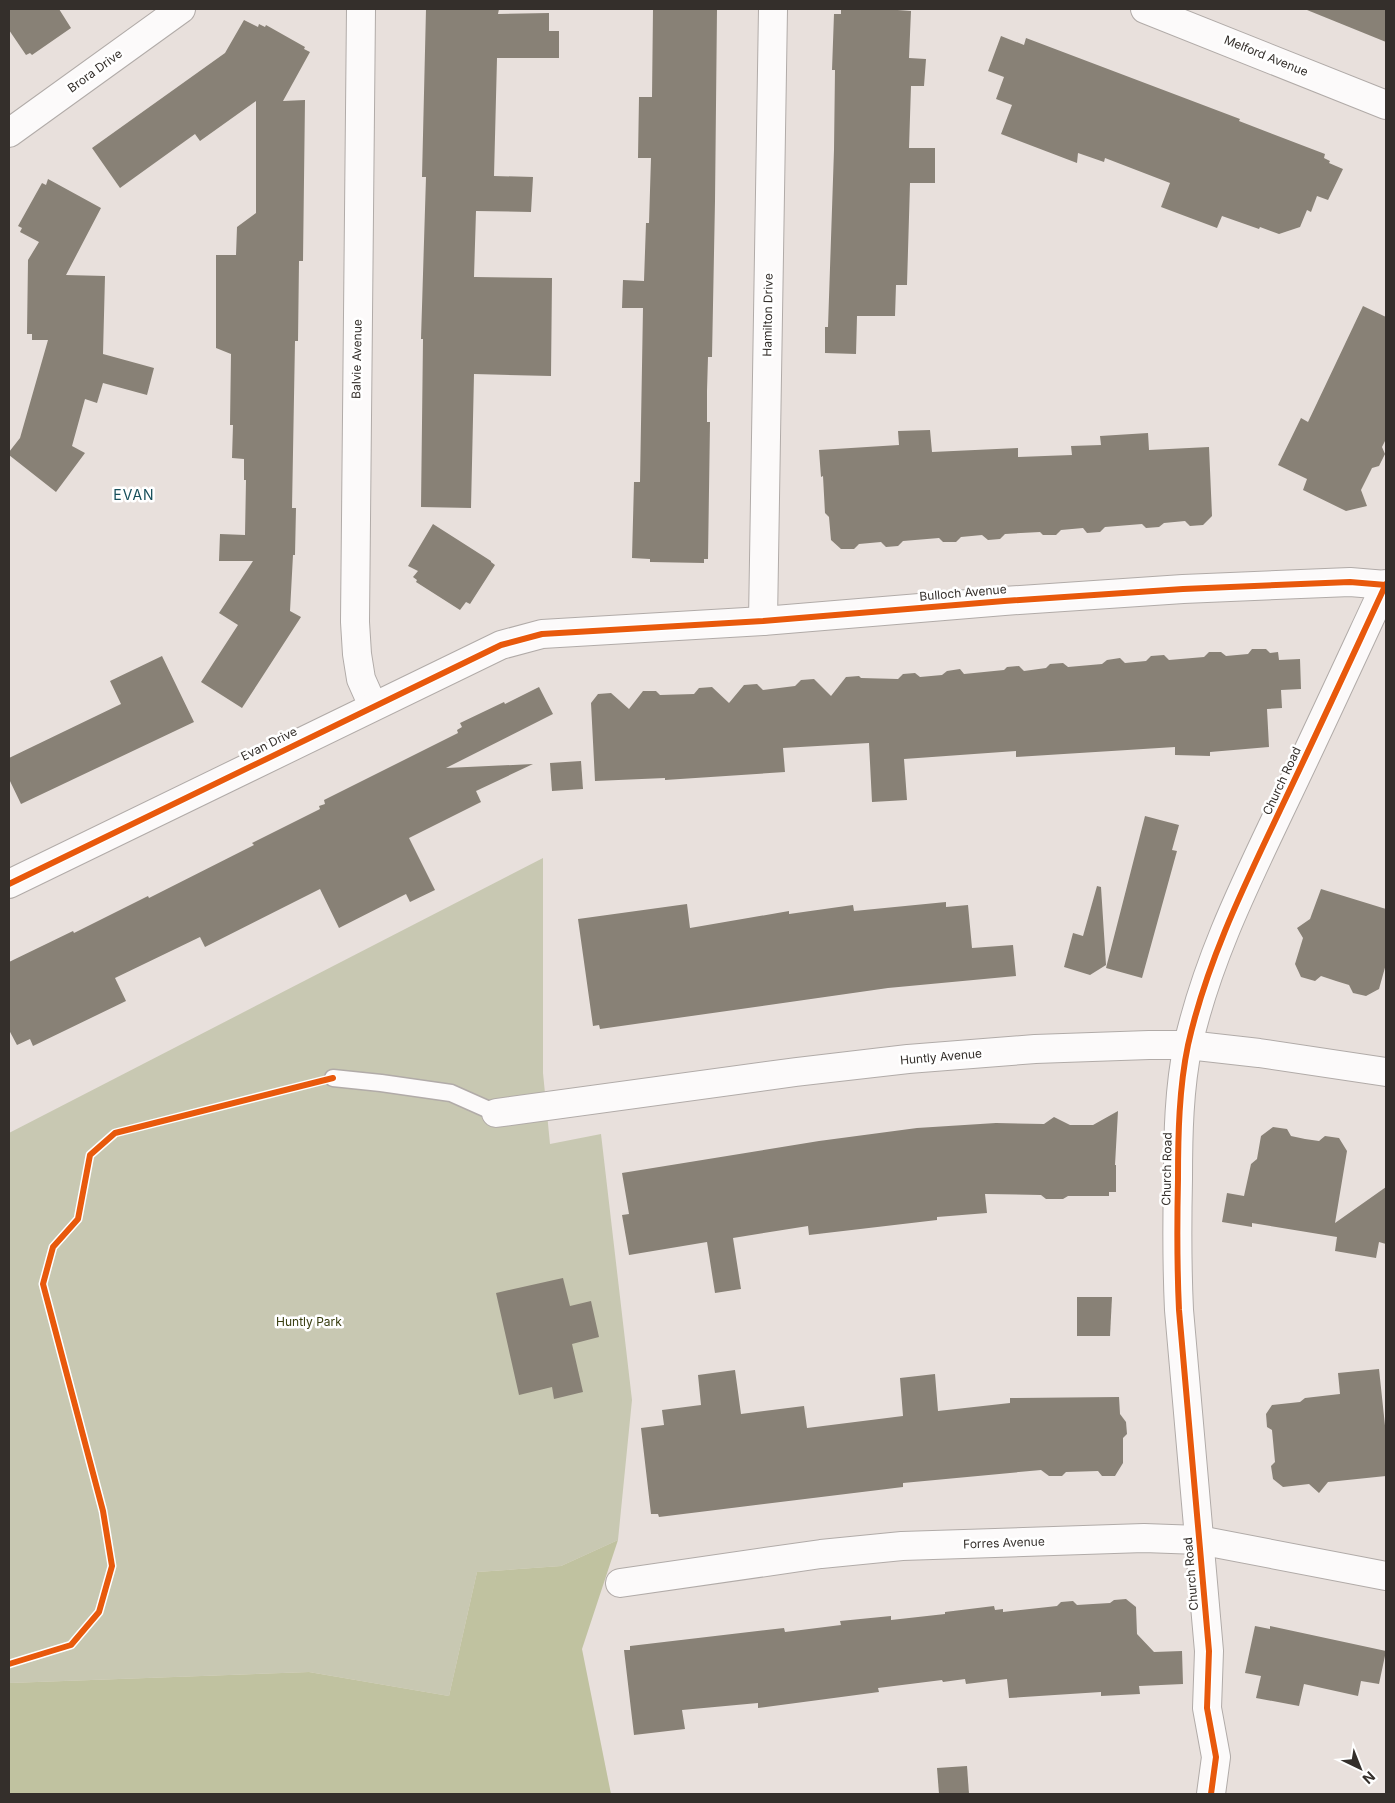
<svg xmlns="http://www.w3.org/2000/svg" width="1395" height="1803" font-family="Inter,sans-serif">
<rect width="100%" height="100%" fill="#e8e0dc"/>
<path fill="#c8c8b2" d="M 543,858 L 543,1073 L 550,1144 L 601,1134 L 632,1400 L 618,1540 L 561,1566 L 477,1572 L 449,1696 L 309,1672 L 9,1683 L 9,1133 Z"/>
<path fill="#c0c2a0" d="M 618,1540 L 582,1649 L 611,1794 L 9,1794 L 9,1683 L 309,1672 L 449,1696 L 477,1572 L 561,1566 Z"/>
<g fill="#888176">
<path d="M 9,9 L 59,9 L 71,28 L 32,55 L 30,53 L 26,55 L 9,30 Z"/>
<path d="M 426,9 L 499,9 L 498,14 L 549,13 L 549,31 L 559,31 L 559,58 L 497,58 L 494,176 L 533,177 L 531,212 L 476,211 L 474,277 L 552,278 L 551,376 L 474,374 L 471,508 L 421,507 L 423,339 L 421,339 L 426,177 L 422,177 Z"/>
<path d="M 653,9 L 717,9 L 715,201 L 712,357 L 708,357 L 707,391 L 707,422 L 710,422 L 708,559 L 704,559 L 704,563 L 650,562 L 650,559 L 632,558 L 634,482 L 640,482 L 643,308 L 622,308 L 623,280 L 644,281 L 646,223 L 649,223 L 651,158 L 638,158 L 639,97 L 652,97 Z"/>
<path d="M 841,9 L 884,9 L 911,11 L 909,58 L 926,59 L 924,86 L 911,86 L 909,148 L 935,148 L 935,183 L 910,183 L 907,285 L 896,285 L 895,316 L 857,316 L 856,354 L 825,353 L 825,327 L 828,327 L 834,150 L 835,70 L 832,70 L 834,14 L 841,14 Z"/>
<path d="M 1307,9 L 1386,9 L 1386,42 L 1307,10 Z"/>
<path d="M 244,20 L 258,27 L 259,24 L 265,27 L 266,25 L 305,47 L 304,49 L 310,52 L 283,101 L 305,100 L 303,261 L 299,261 L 298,341 L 295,341 L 292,508 L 296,508 L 295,555 L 293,555 L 290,611 L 301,617 L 242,708 L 201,682 L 238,625 L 219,613 L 253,561 L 219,561 L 220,534 L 245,535 L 246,480 L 244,480 L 244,459 L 232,458 L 233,425 L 230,425 L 231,354 L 216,348 L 216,255 L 236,255 L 237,227 L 256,213 L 256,101 L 200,141 L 195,134 L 120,188 L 92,148 L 225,53 Z"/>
<path d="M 1001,36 L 1024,45 L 1026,38 L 1240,119 L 1239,121 L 1325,154 L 1324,158 L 1330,161 L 1329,163 L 1343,169 L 1328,200 L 1317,196 L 1311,212 L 1307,210 L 1300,227 L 1279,234 L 1260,227 L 1259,229 L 1222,216 L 1217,228 L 1161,207 L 1170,183 L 1105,158 L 1104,162 L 1078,153 L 1077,163 L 1001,134 L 1012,105 L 996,99 L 1004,77 L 988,71 Z"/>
<path d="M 48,179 L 101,208 L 66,275 L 105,276 L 103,354 L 154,368 L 147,395 L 103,383 L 97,403 L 85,399 L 72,446 L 85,453 L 56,492 L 9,455 L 9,452 L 20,438 L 48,340 L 32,340 L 32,334 L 27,334 L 28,260 L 39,242 L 20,232 L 22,228 L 18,226 L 42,183 L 46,185 Z"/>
<path d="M 1363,306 L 1386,317 L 1386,439 L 1382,447 L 1385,454 L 1379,466 L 1372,468 L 1361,490 L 1367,506 L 1346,511 L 1303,490 L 1307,479 L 1278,465 L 1301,418 L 1308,422 Z"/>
<path d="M 930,430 L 932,452 L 1018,448 L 1018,457 L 1072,455 L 1071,446 L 1101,445 L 1100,436 L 1148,433 L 1149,450 L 1209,447 L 1212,516 L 1203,525 L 1190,526 L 1185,521 L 1164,523 L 1159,527 L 1146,528 L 1142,524 L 1105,527 L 1100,532 L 1087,533 L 1083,528 L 1061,530 L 1056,535 L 1043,535 L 1040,532 L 1005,534 L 1000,539 L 988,540 L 982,535 L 961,537 L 956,542 L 943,542 L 939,538 L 903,541 L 898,546 L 886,547 L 881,542 L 859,544 L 854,549 L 841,549 L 831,540 L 829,517 L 825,513 L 823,476 L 821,477 L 819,450 L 899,445 L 898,431 Z"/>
<path d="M 433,524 L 491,561 L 491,562 L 495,565 L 470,604 L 466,602 L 460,610 L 416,582 L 417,580 L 413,577 L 418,571 L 408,566 Z"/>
<path d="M 1252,649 L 1266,649 L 1270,653 L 1278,652 L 1279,660 L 1300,659 L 1301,689 L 1281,690 L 1282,708 L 1267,709 L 1269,747 L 1210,752 L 1210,756 L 1175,755 L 1175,747 L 1016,757 L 1016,751 L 904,759 L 907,800 L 872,802 L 869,743 L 783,748 L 785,772 L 665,780 L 665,778 L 595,781 L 591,703 L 598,694 L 611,693 L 629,709 L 643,691 L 656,691 L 660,695 L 694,694 L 699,688 L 712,687 L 729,703 L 744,685 L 757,684 L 763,690 L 795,686 L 801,680 L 814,679 L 831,696 L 846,677 L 859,676 L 861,678 L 898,679 L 903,674 L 915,673 L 920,677 L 942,675 L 947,671 L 960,669 L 964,674 L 1004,670 L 1007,667 L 1019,666 L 1024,671 L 1046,668 L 1050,664 L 1063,663 L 1068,667 L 1102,664 L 1107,660 L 1120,658 L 1125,663 L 1146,661 L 1151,656 L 1164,655 L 1169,660 L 1204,657 L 1209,652 L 1221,652 L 1226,656 L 1248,654 Z"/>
<path d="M 162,656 L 194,722 L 21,804 L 9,779 L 9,758 L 121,704 L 110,681 Z"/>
<path d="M 539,687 L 553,714 L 446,768 L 533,764 L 476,791 L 481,802 L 409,838 L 435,890 L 410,902 L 406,894 L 339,928 L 320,889 L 205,947 L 200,937 L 115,978 L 126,1001 L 33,1046 L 30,1039 L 17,1045 L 9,1030 L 9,962 L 73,931 L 74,933 L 148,896 L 149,898 L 254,845 L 252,843 L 320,809 L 319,806 L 325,804 L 324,800 L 458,733 L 457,730 L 462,727 L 460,723 L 504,702 L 505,704 Z"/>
<path d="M 581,761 L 583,789 L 552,791 L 550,763 Z"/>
<path d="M 1145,816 L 1179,825 L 1172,850 L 1177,851 L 1142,978 L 1106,968 Z"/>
<path d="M 1097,886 L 1101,887 L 1106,965 L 1090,975 L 1064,967 L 1073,933 L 1083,936 Z"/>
<path d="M 1321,889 L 1386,909 L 1386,964 L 1379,989 L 1366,996 L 1353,993 L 1349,985 L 1336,981 L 1321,976 L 1315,981 L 1301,977 L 1295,964 L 1303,938 L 1297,928 L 1310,919 Z"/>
<path d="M 946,902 L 946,907 L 968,905 L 972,948 L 1013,945 L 1016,976 L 888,988 L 600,1029 L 599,1025 L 593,1026 L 578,919 L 687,904 L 690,928 L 789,911 L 789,914 L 853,905 L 854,911 Z"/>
<path d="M 1118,1111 L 1115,1165 L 1116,1165 L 1116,1192 L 1109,1192 L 1109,1196 L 1068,1196 L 1063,1199 L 1046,1199 L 1041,1195 L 985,1194 L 987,1213 L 937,1217 L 937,1220 L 809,1235 L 808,1226 L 733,1238 L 741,1289 L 715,1293 L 707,1242 L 629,1255 L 622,1215 L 629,1214 L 622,1173 L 819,1141 L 917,1128 L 996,1123 L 1044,1124 L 1054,1117 L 1070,1125 L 1093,1125 Z"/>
<path d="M 1273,1127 L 1287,1129 L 1291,1136 L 1305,1139 L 1319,1141 L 1325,1136 L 1339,1138 L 1347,1151 L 1335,1223 L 1386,1187 L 1386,1244 L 1379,1242 L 1376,1258 L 1335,1251 L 1337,1237 L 1252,1223 L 1252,1227 L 1222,1222 L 1227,1193 L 1244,1196 L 1251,1164 L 1257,1159 L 1261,1136 Z"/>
<path d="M 563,1278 L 570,1306 L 591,1301 L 599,1337 L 572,1344 L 583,1392 L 554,1399 L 552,1387 L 519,1395 L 496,1293 Z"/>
<path d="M 1077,1297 L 1112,1297 L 1110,1336 L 1077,1336 Z"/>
<path d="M 1379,1369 L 1386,1435 L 1386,1476 L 1328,1482 L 1319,1493 L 1309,1484 L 1283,1487 L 1273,1479 L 1271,1466 L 1275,1462 L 1272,1430 L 1267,1427 L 1266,1414 L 1272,1405 L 1300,1402 L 1305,1398 L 1340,1394 L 1338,1373 Z"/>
<path d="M 735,1370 L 741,1414 L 804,1406 L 807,1428 L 903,1416 L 900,1378 L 935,1374 L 938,1411 L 1010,1403 L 1010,1398 L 1119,1397 L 1120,1414 L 1126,1422 L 1127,1434 L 1123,1438 L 1123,1463 L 1115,1476 L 1102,1476 L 1098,1471 L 1066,1472 L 1062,1476 L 1049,1476 L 1041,1470 L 903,1483 L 903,1487 L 659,1517 L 658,1514 L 651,1514 L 641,1428 L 664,1425 L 662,1410 L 701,1405 L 698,1375 Z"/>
<path d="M 1126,1599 L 1136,1607 L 1137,1634 L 1154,1652 L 1182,1651 L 1183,1684 L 1139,1686 L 1140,1694 L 1101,1696 L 1101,1692 L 1009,1698 L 1007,1679 L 966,1684 L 965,1679 L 943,1682 L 942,1680 L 878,1688 L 879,1692 L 758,1708 L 758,1703 L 682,1710 L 685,1729 L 634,1735 L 624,1650 L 630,1650 L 630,1646 L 784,1628 L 785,1632 L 841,1625 L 840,1621 L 891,1616 L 891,1620 L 945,1614 L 945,1612 L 994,1606 L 995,1610 L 1003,1609 L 1003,1612 L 1057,1606 L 1061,1602 L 1073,1601 L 1077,1605 L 1093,1604 L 1110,1603 L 1114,1600 Z"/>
<path d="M 1255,1626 L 1270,1629 L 1270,1626 L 1386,1651 L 1379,1684 L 1361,1681 L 1358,1696 L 1304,1684 L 1299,1706 L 1256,1698 L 1261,1676 L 1245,1673 Z"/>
<path d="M 967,1766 L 969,1794 L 939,1794 L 937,1768 Z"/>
</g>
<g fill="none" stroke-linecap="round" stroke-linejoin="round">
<g stroke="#b1aba8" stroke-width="19">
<path id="lane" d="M 333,1078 L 381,1083 L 451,1093 L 496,1113"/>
</g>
<g stroke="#b1aba8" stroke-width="30">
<g id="street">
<path d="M 361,9 L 355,622 L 357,654 L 361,679 L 373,706"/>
<path d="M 1145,9 L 1386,105"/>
<path d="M 9,133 L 181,9"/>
<path d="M 763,621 L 773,9"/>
<path d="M 9,884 L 501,645 L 542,634 L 763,621 L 1004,601 L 1183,589 L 1350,582 L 1386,585"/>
<path d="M 496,1113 L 796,1072 L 908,1059 L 1035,1049 L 1149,1045 L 1188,1045 L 1259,1053 L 1386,1072"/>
<path d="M 620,1583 L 821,1554 L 902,1546 L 1144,1538 L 1199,1540 L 1386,1576"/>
<path d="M 1211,1794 L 1216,1757 L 1207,1708 L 1209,1651 L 1179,1310 C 1177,1267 1177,1223 1178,1179 C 1178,1135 1179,1088 1188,1045 C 1207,960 1246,882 1283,804 C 1318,731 1352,657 1386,584"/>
</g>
</g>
<use href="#lane" stroke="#fcfafa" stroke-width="16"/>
<use href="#street" stroke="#fcfafa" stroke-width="28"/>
<g stroke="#fff" stroke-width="9">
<g id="cycleway">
<path d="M 9,884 L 501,645 L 542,634 L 763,621 L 1004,601 L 1183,589 L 1350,582 L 1386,585"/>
<path d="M 9,1664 L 71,1645 L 99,1612 L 112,1566 L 103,1511 L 43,1284 L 53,1247 L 78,1219 L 90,1155 L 115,1133 L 333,1078"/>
<path d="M 1211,1794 L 1216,1757 L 1207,1708 L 1209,1651 L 1179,1310 C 1177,1267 1177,1223 1178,1179 C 1178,1135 1179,1088 1188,1045 C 1207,960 1246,882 1283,804 C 1318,731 1352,657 1386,584"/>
</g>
</g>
<use href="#cycleway" stroke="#e8590c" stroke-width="6"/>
</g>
<g text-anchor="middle" stroke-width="5" stroke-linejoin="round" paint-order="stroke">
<g font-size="12" fill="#342f2b" stroke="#fff">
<text transform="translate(1266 56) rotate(22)" y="4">Melford Avenue</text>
<text transform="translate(95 71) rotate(-36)" y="4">Brora Drive</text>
<text transform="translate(768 315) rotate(-89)" y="4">Hamilton Drive</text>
<text transform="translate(357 359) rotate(-89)" y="4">Balvie Avenue</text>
<text transform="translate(963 593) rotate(-5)" y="4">Bulloch Avenue</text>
<text transform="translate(269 744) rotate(-26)" y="4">Evan Drive</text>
<text transform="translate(1282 781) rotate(-65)" y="4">Church Road</text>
<text transform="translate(941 1057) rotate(-5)" y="4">Huntly Avenue</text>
<text transform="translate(1167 1169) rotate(-89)" y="4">Church Road</text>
<text transform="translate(1004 1543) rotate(-2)" y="4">Forres Avenue</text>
<text transform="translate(1191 1574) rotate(-95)" y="4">Church Road</text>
</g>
<g font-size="12" fill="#393e10" stroke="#fff">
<text x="309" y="1326">Huntly Park</text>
</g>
<g font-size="14" letter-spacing="1" fill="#174f5b" stroke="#fff">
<text x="134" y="500">EVAN</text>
</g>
</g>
<rect width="1395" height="1803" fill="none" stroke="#342f2b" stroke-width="20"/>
<g transform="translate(1360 1768) rotate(137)" stroke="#ffffff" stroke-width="4" paint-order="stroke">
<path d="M0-4L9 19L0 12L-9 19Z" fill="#342f2b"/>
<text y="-8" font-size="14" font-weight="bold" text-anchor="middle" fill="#342f2b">N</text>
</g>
</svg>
